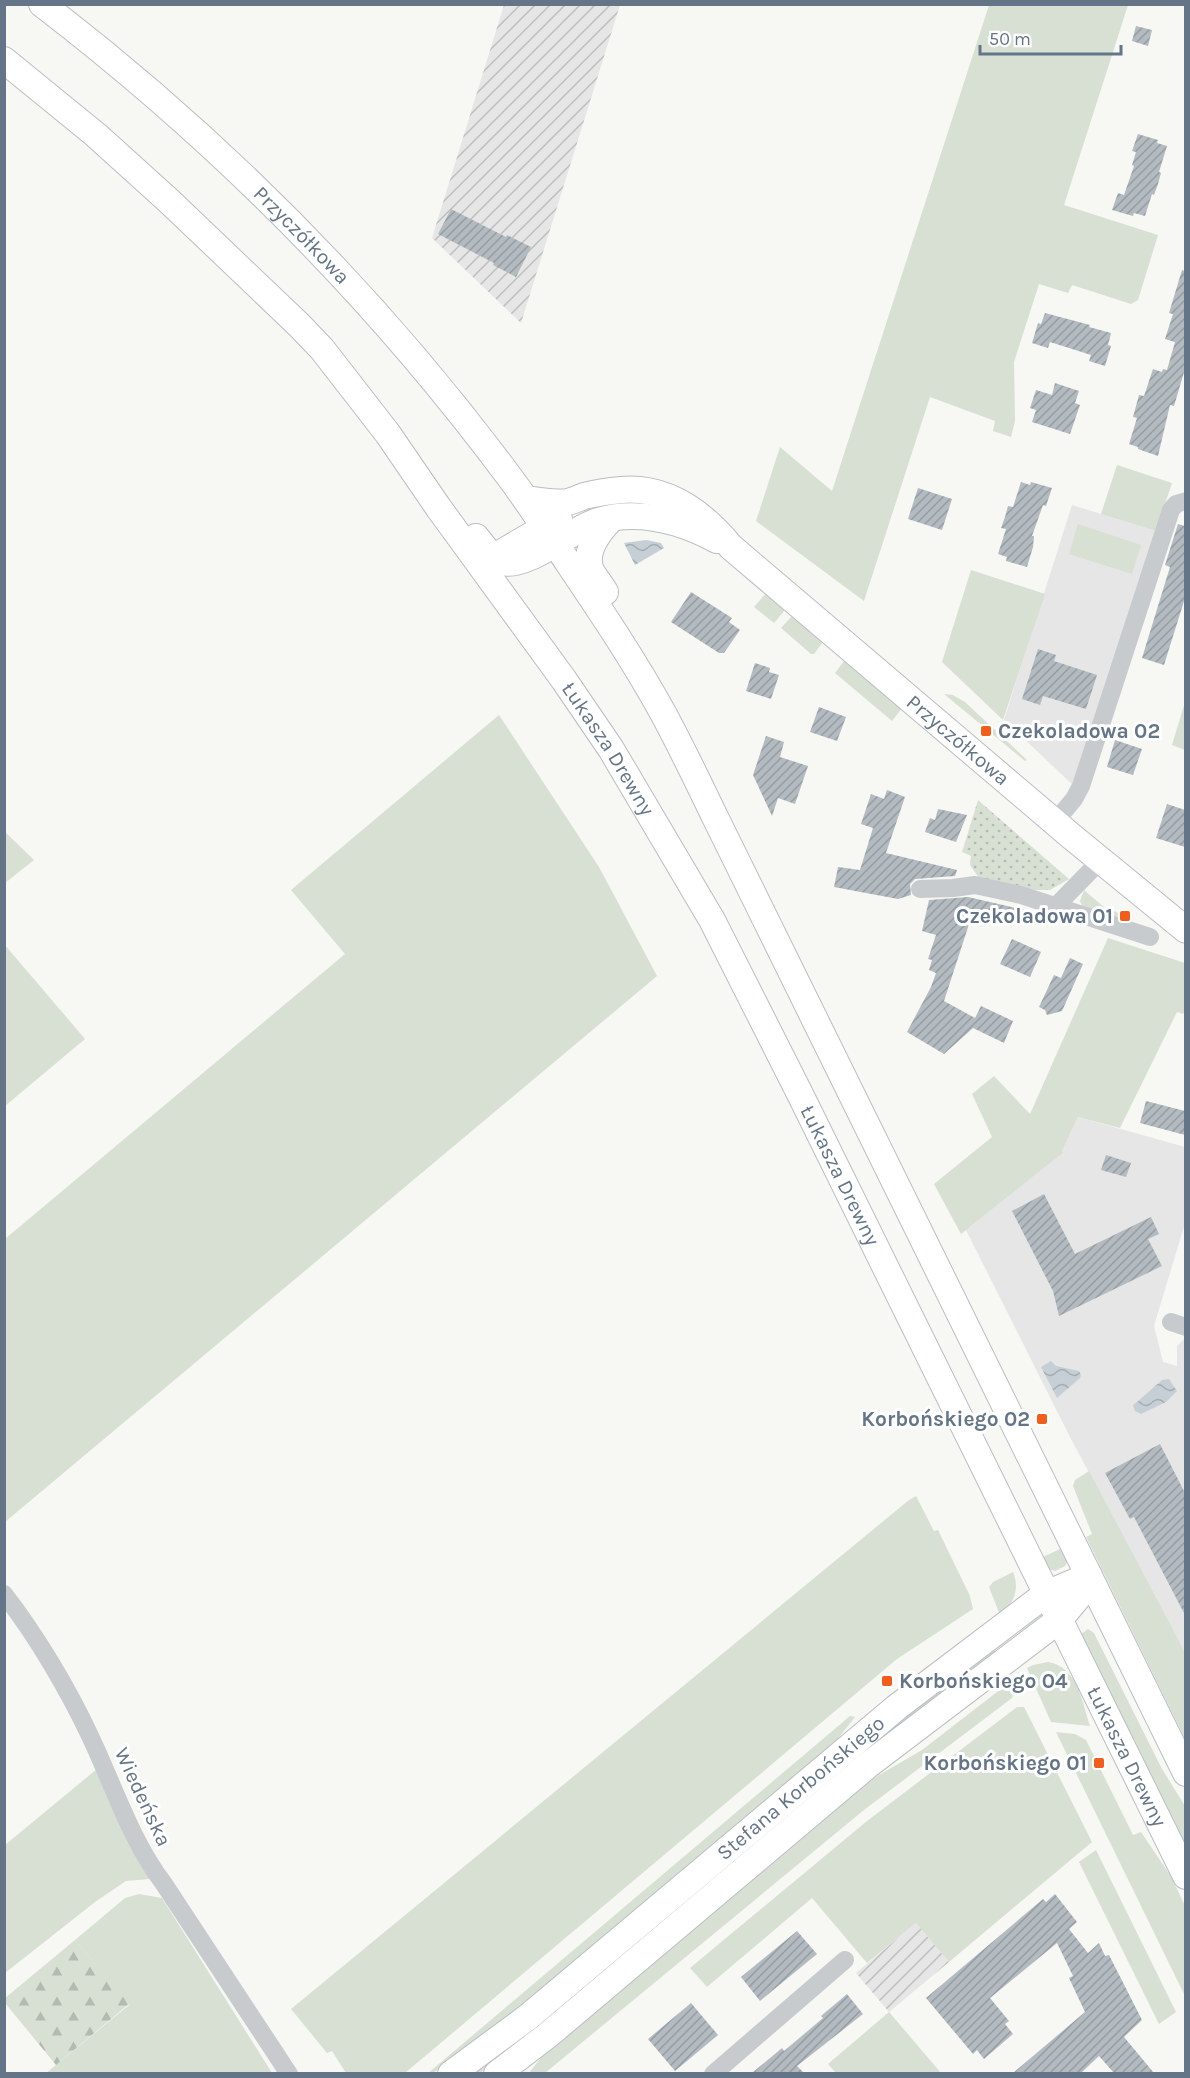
<svg xmlns="http://www.w3.org/2000/svg" width="1190" height="2078" font-family="Karla,sans-serif">
<defs>
<pattern id="industrial-furrows" width="10" height="10" patternUnits="userSpaceOnUse" patternTransform="scale(1.5)"><rect width="10" height="10" fill="#e5e6e5"/><path d="M-1 1l2-2M0 10L10 0M9 11l2-2" fill="none" stroke="#bdbfbf"/></pattern>
<pattern id="forest-firs" width="22" height="20" patternUnits="userSpaceOnUse" patternTransform="scale(1.5)"><rect width="22" height="20" fill="#d8e0d4"/><path d="M5 1l3.5 6h-7zM16 11l3.5 6h-7z" fill="#b3bab2"/></pattern>
<pattern id="park-dots" width="8" height="8" patternUnits="userSpaceOnUse" patternTransform="scale(1.5)"><rect width="8" height="8" fill="#d8e0d4"/><path d="M2 2h.1M6 6h.1" fill="none" stroke="#b3bab2" stroke-width="1.8" stroke-linecap="round"/></pattern>
<pattern id="water-waves" width="16" height="10" patternUnits="userSpaceOnUse" patternTransform="scale(1.5)"><rect width="16" height="10" fill="#c6cfd5"/><path d="M0 5q4-4 8 0t8 0" fill="none" stroke="#a4adb2"/></pattern>
<pattern id="building-hatch" width="6" height="6" patternUnits="userSpaceOnUse" patternTransform="scale(1.5)"><rect width="6" height="6" fill="#b4bbc0"/><path d="M-1 1l2-2M0 6l6-6M5 7l2-2" fill="none" stroke="#969da2"/></pattern>
</defs>
<rect width="100%" height="100%" fill="#f7f7f4"/>
<g fill="#e5e6e5">
<path d="M 1072,505 L 1156,531 L 1075,787 L 1004,720 Z"/>
<path d="M 1078,1117 L 1185,1147 L 1185,1223 L 1154,1326 L 1163,1362 L 1177,1366 L 1177,1346 L 1185,1338 L 1185,1652 L 1070,1437 L 966,1230 L 1063,1153 L 1062,1151 Z"/>
</g>
<g fill="url(#industrial-furrows)">
<path d="M 504,5 L 620,5 L 521,323 L 432,238 Z"/>
<path d="M 916,1923 L 949,1962 L 889,2012 L 856,1973 Z"/>
</g>
<g fill="#d8e0d4">
<path d="M 989,5 L 1128,5 L 1064,205 L 1158,235 L 1138,300 L 1131,304 L 1072,285 L 1068,293 L 1039,284 L 1014,362 L 1015,421 L 1011,437 L 993,431 L 995,421 L 930,397 L 864,601 L 756,521 L 780,447 L 832,491 Z"/>
<path d="M 1117,465 L 1172,483 L 1156,531 L 1101,514 Z"/>
<path d="M 1078,524 L 1141,545 L 1132,574 L 1069,554 Z"/>
<path d="M 971,570 L 1045,594 L 1003,720 L 942,662 Z"/>
<path d="M 766,593 L 785,610 L 774,623 L 754,607 Z"/>
<path d="M 793,615 L 823,642 L 814,654 L 811,654 L 781,628 Z"/>
<path d="M 849,660 L 903,707 L 892,721 L 835,673 L 844,661 Z"/>
<path d="M 944,694 L 953,695 L 965,702 L 1027,760 L 1025,761 Z"/>
<path d="M 1185,702 L 1185,750 L 1172,745 Z"/>
<path d="M 499,715 L 599,867 L 657,976 L 5,1522 L 5,1239 L 345,954 L 291,890 Z"/>
<path d="M 4,831 L 34,860 L 5,883 L 4,883 Z"/>
<path d="M 1084,890 L 1112,914 L 1115,911 L 1132,925 L 1083,908 L 1080,901 Z"/>
<path d="M 1108,938 L 1185,963 L 1186,1009 L 1183,1014 L 1177,1012 L 1120,1128 L 1078,1117 L 1062,1151 L 1063,1153 L 961,1234 L 934,1184 L 992,1137 L 972,1094 L 994,1076 L 1030,1114 Z"/>
<path d="M 4,944 L 85,1039 L 5,1106 L 4,1106 Z"/>
<path d="M 1089,1471 L 1185,1652 L 1185,1739 L 1086,1537 L 1092,1534 L 1073,1486 L 1075,1480 Z"/>
<path d="M 916,1496 L 934,1531 L 938,1530 L 970,1596 L 973,1609 L 897,1659 L 405,2073 L 346,2073 L 332,2051 L 327,2053 L 291,2009 L 909,1500 Z"/>
<path d="M 1064,1547 L 1068,1560 L 1065,1566 L 1055,1571 L 1046,1568 L 1041,1558 Z"/>
<path d="M 1013,1572 C 1020,1590 1014,1603 1000,1615 L 989,1587 L 993,1582 Z"/>
<path d="M 1088,1629 L 1094,1633 L 1162,1769 L 1185,1806 L 1185,1850 L 1082,1640 L 1081,1634 Z"/>
<path d="M 993,1647 L 996,1654 L 531,2034 L 480,2073 L 469,2074 L 872,1741 Z"/>
<path d="M 1048,1662 C 1078,1667 1082,1702 1090,1726 L 1051,1722 L 1027,1668 L 1033,1665 Z"/>
<path d="M 1010,1682 L 1014,1689 L 1012,1698 L 864,1810 L 545,2073 L 529,2073 L 553,2042 L 853,1793 L 874,1778 L 922,1750 Z"/>
<path d="M 1017,1707 L 1024,1707 L 1092,1842 L 949,1962 L 916,1923 L 867,1963 L 812,1898 L 707,1987 L 690,1968 L 867,1821 Z"/>
<path d="M 850,1716 L 855,1717 L 836,1741 L 512,2017 L 433,2073 L 427,2074 Z"/>
<path d="M 1056,1732 L 1075,1734 L 1086,1740 L 1133,1835 L 1141,1832 L 1172,1878 L 1185,1906 L 1185,1996 Z"/>
<path d="M 97,1769 L 150,1879 L 126,1881 L 95,1902 L 5,1973 L 5,1845 Z"/>
<path d="M 1096,1850 L 1176,2012 L 1159,2024 L 1079,1862 Z"/>
<path d="M 139,1894 L 162,1898 L 272,2073 L 45,2074 L 129,2005 L 75,1940 L 125,1898 Z"/>
<path d="M 889,2012 L 941,2073 L 836,2073 L 828,2064 Z"/>
</g>
<path fill="url(#forest-firs)" d="M 75,1940 L 129,2004 L 56,2065 L 5,2003 L 5,1998 Z"/>
<path fill="url(#park-dots)" d="M 978,800 L 1069,879 L 1050,890 L 1036,890 L 979,878 L 970,865 L 971,856 L 962,852 Z"/>
<g fill="url(#water-waves)">
<path d="M 646,540 L 661,543 L 664,548 L 635,565 L 624,543 Z"/>
<path d="M 1051,1361 L 1056,1366 L 1079,1371 L 1081,1375 L 1080,1378 L 1057,1398 L 1041,1367 Z"/>
<path d="M 1169,1379 L 1177,1391 L 1166,1402 L 1141,1414 L 1135,1411 L 1133,1405 L 1137,1402 L 1162,1380 Z"/>
</g>
<g fill="url(#building-hatch)">
<path d="M 1136,26 L 1152,30 L 1148,46 L 1132,41 Z"/>
<path d="M 1138,134 L 1158,140 L 1157,143 L 1167,146 L 1159,172 L 1161,173 L 1158,184 L 1154,195 L 1152,194 L 1145,216 L 1134,213 L 1133,216 L 1112,210 L 1118,193 L 1124,195 L 1134,166 L 1132,165 L 1136,152 L 1132,151 Z"/>
<path d="M 451,209 L 506,237 L 507,235 L 531,247 L 516,277 L 493,265 L 494,263 L 438,234 Z"/>
<path d="M 1182,270 L 1185,271 L 1185,369 L 1174,406 L 1170,405 L 1158,456 L 1138,449 L 1138,447 L 1129,444 L 1137,418 L 1133,417 L 1139,395 L 1144,396 L 1153,369 L 1162,372 L 1163,369 L 1167,370 L 1175,342 L 1165,339 L 1173,314 L 1169,313 Z"/>
<path d="M 1045,313 L 1090,325 L 1089,327 L 1111,333 L 1108,345 L 1111,346 L 1105,366 L 1089,361 L 1091,355 L 1050,342 L 1048,348 L 1032,343 L 1038,323 L 1041,324 Z"/>
<path d="M 1055,383 L 1079,391 L 1075,403 L 1080,405 L 1070,434 L 1032,422 L 1036,410 L 1030,408 L 1036,390 L 1052,395 Z"/>
<path d="M 1021,482 L 1030,485 L 1031,482 L 1052,488 L 1046,506 L 1043,505 L 1032,536 L 1034,536 L 1033,547 L 1027,567 L 1006,561 L 1007,557 L 998,554 L 1006,529 L 1001,528 L 1005,517 L 1008,506 L 1013,507 Z"/>
<path d="M 918,488 L 952,499 L 942,530 L 908,519 Z"/>
<path d="M 1178,524 L 1185,526 L 1185,598 L 1164,665 L 1142,658 L 1170,567 L 1165,565 Z"/>
<path d="M 691,592 L 732,618 L 729,622 L 740,630 L 724,653 L 719,653 L 671,622 Z"/>
<path d="M 1038,649 L 1056,655 L 1054,661 L 1097,675 L 1086,709 L 1043,696 L 1040,705 L 1022,699 Z"/>
<path d="M 755,663 L 770,668 L 769,672 L 779,675 L 771,699 L 746,691 Z"/>
<path d="M 819,707 L 846,717 L 837,741 L 810,732 Z"/>
<path d="M 766,736 L 784,742 L 780,757 L 808,766 L 795,804 L 778,798 L 772,816 L 753,775 Z"/>
<path d="M 1115,740 L 1142,749 L 1133,775 L 1107,767 Z"/>
<path d="M 887,790 L 905,797 L 886,853 L 957,870 L 955,876 L 915,879 L 910,884 L 911,895 L 898,899 L 834,887 L 838,867 L 860,870 L 873,828 L 861,824 L 871,794 L 884,799 Z"/>
<path d="M 1167,804 L 1185,810 L 1185,847 L 1156,838 Z"/>
<path d="M 938,809 L 967,815 L 956,842 L 925,832 L 930,818 L 935,820 Z"/>
<path d="M 968,897 L 1038,913 L 1036,925 L 972,915 L 944,1001 L 975,1018 L 981,1006 L 1013,1021 L 1004,1043 L 973,1028 L 944,1054 L 907,1032 L 931,987 L 936,973 L 929,970 L 932,960 L 928,959 L 936,935 L 922,931 L 929,900 Z"/>
<path d="M 1012,939 L 1041,952 L 1030,977 L 1000,964 Z"/>
<path d="M 1070,958 L 1083,964 L 1062,1011 L 1047,1015 L 1045,1010 L 1039,1007 L 1054,975 L 1061,978 Z"/>
<path d="M 1146,1101 L 1185,1111 L 1185,1135 L 1140,1123 Z"/>
<path d="M 1106,1155 L 1131,1163 L 1126,1177 L 1101,1170 Z"/>
<path d="M 1044,1194 L 1075,1254 L 1151,1217 L 1159,1234 L 1148,1239 L 1162,1266 L 1059,1316 L 1053,1291 L 1012,1211 Z"/>
<path d="M 1160,1444 L 1185,1493 L 1185,1615 L 1134,1517 L 1130,1519 L 1105,1473 Z"/>
<path d="M 1055,1894 L 1077,1922 L 1069,1929 L 1088,1953 L 1099,1943 L 1105,1956 L 1109,1955 L 1142,2020 L 1124,2037 L 1154,2073 L 1114,2073 L 1099,2056 L 1081,2073 L 1013,2073 L 1085,2012 L 1069,1978 L 1073,1976 L 1057,1943 L 990,1998 L 1009,2021 L 1005,2024 L 1013,2034 L 984,2059 L 977,2050 L 973,2054 L 926,1998 L 1043,1899 L 1046,1902 Z"/>
<path d="M 797,1931 L 817,1954 L 760,2001 L 741,1977 Z"/>
<path d="M 847,1994 L 863,2014 L 797,2066 L 804,2073 L 752,2073 L 782,2048 L 784,2051 L 823,2018 L 821,2016 Z"/>
<path d="M 691,2003 L 718,2035 L 675,2071 L 648,2039 Z"/>
</g>
<g fill="none" stroke-linecap="round" stroke-linejoin="round">
<g stroke="#b9bec3" stroke-width="28">
<g id="secondary">
<path id="s1" d="M 42,4 C 218,139 376,298 508,475 C 530,504 549,534 569,564 C 602,613 635,662 663,713 C 682,748 699,784 716,819 L 1186,1773"/>
<path id="s2" d="M 4,60 L 96,135 L 169,201 L 299,325 L 322,349 L 388,434 L 438,507 L 564,680 L 611,749 L 712,920 L 800,1094 L 1186,1876"/>
<path id="s3" d="M 526,499 C 539,501 553,504 567,502 C 573,501 579,498 584,496 C 596,493 609,491 621,490 C 667,486 703,513 731,547 L 1071,836 L 1186,930"/>
<path d="M 476,537 C 483,545 491,559 502,562 C 527,569 573,528 598,521 C 638,509 681,521 717,540"/>
<path d="M 492,562 L 501,553 L 559,519"/>
<path d="M 605,592 C 601,585 595,578 591,571 C 583,552 599,531 611,519"/>
<path id="s4" d="M 451,2074 L 528,2017 L 897,1707 L 1046,1594 L 1089,1576"/>
<path d="M 497,2074 L 548,2035 L 868,1765 L 1059,1620 L 1084,1590 L 1089,1576"/>
</g>
</g>
<g stroke="#c7cbce" stroke-width="18">
<path d="M 1055,822 L 1074,799 L 1081,786 L 1171,510 L 1176,504 L 1186,501"/>
<path d="M 920,889 L 953,888 L 975,885 L 1021,895 L 1150,937"/>
<path d="M 1056,906 L 1101,860"/>
<path d="M 1171,1322 L 1186,1327"/>
<path d="M 4,1594 C 36,1635 68,1689 90,1736 C 114,1786 130,1839 164,1884 L 289,2074"/>
<path d="M 713,2074 L 845,1960"/>
</g>
<use href="#secondary" stroke="#fff" stroke-width="26"/>
</g>
<g fill="#f25d19" stroke="#fff" stroke-width="2">
<rect x="980" y="725" width="12" height="12" rx="3"/>
<rect x="1119" y="910" width="12" height="12" rx="3"/>
<rect x="1036" y="1413" width="12" height="12" rx="3"/>
<rect x="881" y="1675" width="12" height="12" rx="3"/>
<rect x="1093" y="1757" width="12" height="12" rx="3"/>
</g>
<g text-anchor="middle" stroke-width="6" stroke-linejoin="round" paint-order="stroke">
<g font-size="21" fill="#647587" stroke="#fff">
<text dy="7" stroke="none"><textPath href="#s1" startOffset="348">Przyczółkowa</textPath></text>
<text dy="7" stroke="none"><textPath href="#s3" startOffset="524">Przyczółkowa</textPath></text>
<text dy="7" stroke="none"><textPath href="#s2" startOffset="922">Łukasza Drewny</textPath></text>
<text dy="7" stroke="none"><textPath href="#s2" startOffset="1408">Łukasza Drewny</textPath></text>
<text dy="7" stroke="none"><textPath href="#s2" startOffset="2056">Łukasza Drewny</textPath></text>
<text dy="7" stroke="none"><textPath href="#s4" startOffset="452">Stefana Korbońskiego</textPath></text>
<text transform="translate(143 1797) rotate(65)" y="7">Wiedeńska</text>
</g>
<g font-size="21" font-weight="bold" fill="#647587" stroke="#fff" text-anchor="end">
<text x="998" y="738" text-anchor="start">Czekoladowa 02</text>
<text x="1113" y="923">Czekoladowa 01</text>
<text x="1030" y="1426">Korbońskiego 02</text>
<text x="899" y="1688" text-anchor="start">Korbońskiego 04</text>
<text x="1087" y="1770">Korbońskiego 01</text>
</g>
</g>
<rect width="1190" height="2078" fill="none" stroke="#647587" stroke-width="12"/>
<path d="M980 45v9h141v-9" fill="none" stroke="#647587" stroke-width="3"/>
<text x="989" y="45" font-size="18" fill="#647587" stroke="#ffffff" stroke-width="4.5" paint-order="stroke">50 m</text>
</svg>
